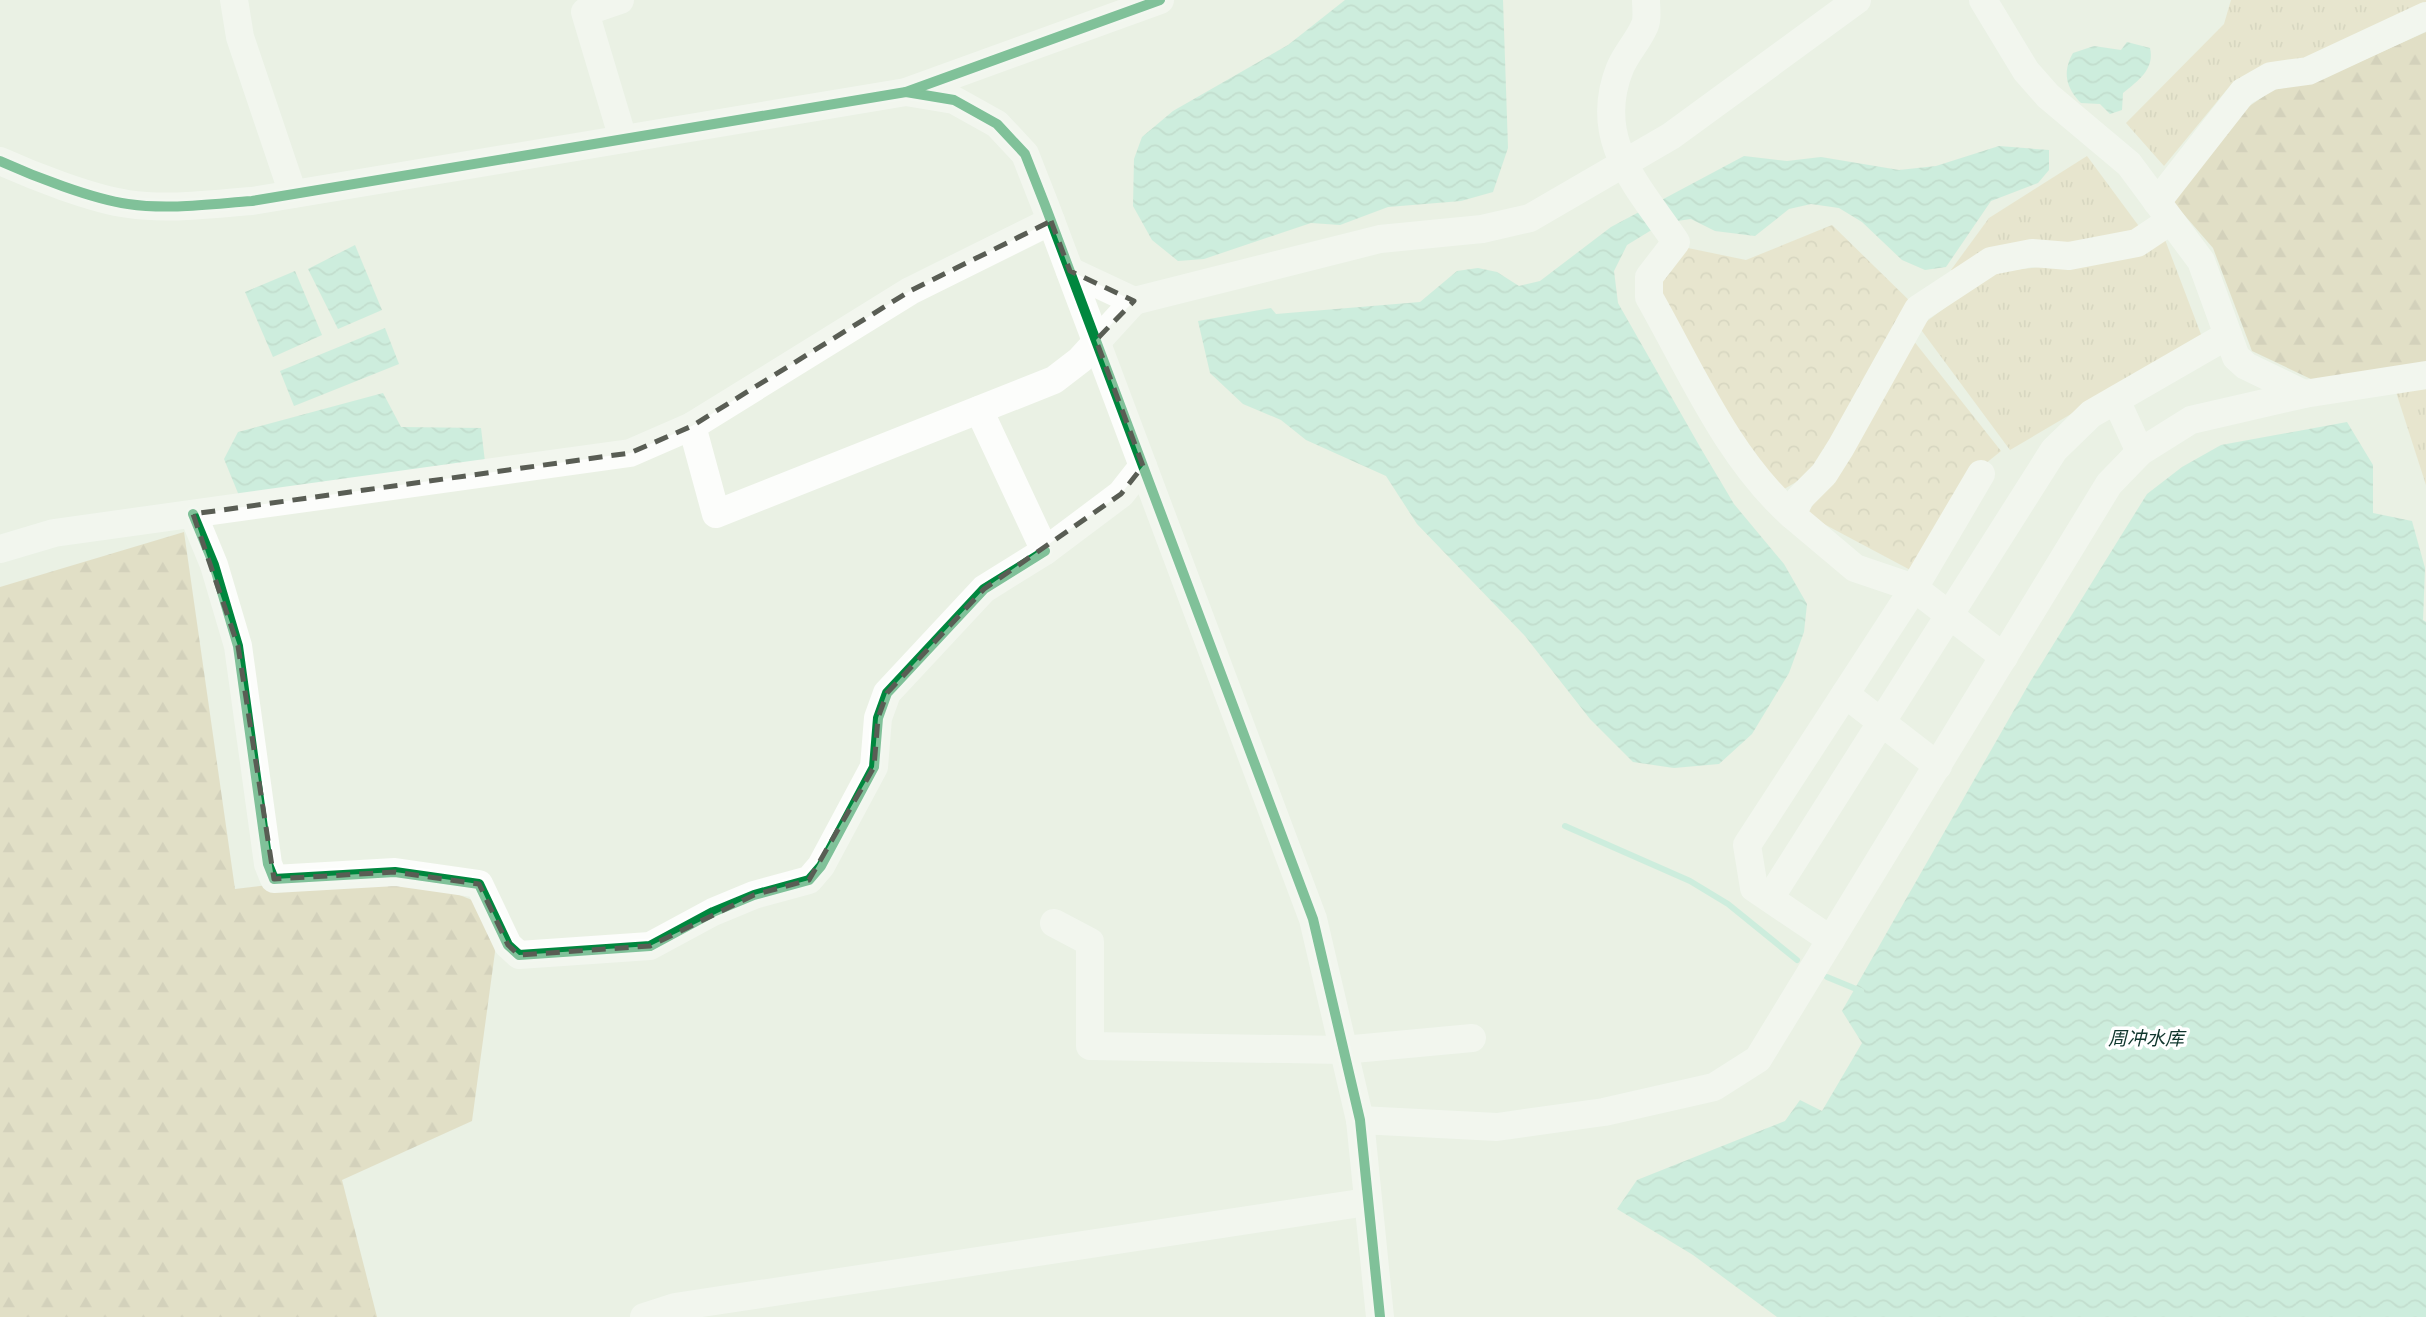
<svg xmlns="http://www.w3.org/2000/svg" width="2426" height="1317" font-family="'PT Sans','Noto Sans SC',sans-serif">
<defs>
<pattern id="grass-tufts" width="24" height="20" patternUnits="userSpaceOnUse" patternTransform="scale(1.75)"><rect width="24" height="20" fill="#e5d8b3"/><path d="M3 7l-1-3M5 7V3M7 7l1-3M15 17l-1-3M17 17v-4M19 17l1-3" fill="none" stroke="#c3b898"/></pattern>
<pattern id="forest-firs" width="22" height="20" patternUnits="userSpaceOnUse" patternTransform="scale(1.75)"><rect width="22" height="20" fill="#d8caa3"/><path d="M5 1l3.5 6h-7zM16 11l3.5 6h-7z" fill="#b8ac8b"/></pattern>
<pattern id="park-crowns" width="20" height="18" patternUnits="userSpaceOnUse" patternTransform="scale(1.75)"><rect width="20" height="18" fill="#e5d8b3"/><path d="M2 6a3 3 0 1 1 6 0M12 15a3 3 0 1 1 6 0" fill="none" stroke="#c3b898"/></pattern>
<pattern id="water-waves" width="16" height="10" patternUnits="userSpaceOnUse" patternTransform="scale(1.75)"><rect width="16" height="10" fill="#ace9d4"/><path d="M0 5q4-4 8 0t8 0" fill="none" stroke="#93c7b4"/></pattern>
</defs>
<rect width="100%" height="100%" fill="#eaf1e4"/>
<g fill="url(#grass-tufts)">
<path d="M 2231,0 L 2426,0 L 2426,6 L 2304,65 L 2260,69 L 2234,81 L 2164,166 L 2126,123 L 2224,24 Z"/>
<path d="M 2087,156 L 2141,229 L 1967,273 L 1951,270 L 1989,218 Z"/>
<path d="M 2164,237 L 2202,337 L 2010,450 L 1919,327 L 1993,272 L 2127,258 Z"/>
<path d="M 2426,383 L 2426,485 L 2396,392 Z"/>
</g>
<g fill="url(#forest-firs)">
<path d="M 2426,32 L 2426,362 L 2313,380 L 2252,351 L 2213,248 L 2173,202 L 2248,107 L 2273,90 L 2317,81 Z"/>
<path d="M 184,532 L 235,889 L 308,880 L 422,880 L 492,908 L 495,952 L 472,1121 L 342,1180 L 377,1317 L 0,1317 L 0,587 Z"/>
</g>
<g fill="url(#park-crowns)">
<path d="M 1832,225 L 1918,309 L 1819,469 L 1777,493 L 1657,297 L 1657,279 L 1683,247 L 1746,260 Z"/>
<path d="M 1913,340 L 2001,451 L 1974,473 L 1916,573 L 1807,515 L 1901,352 Z"/>
</g>
<g fill="url(#water-waves)">
<path d="M 1345,0 L 1503,0 L 1508,148 L 1493,192 L 1461,201 L 1388,207 L 1340,225 L 1311,223 L 1204,259 L 1178,261 L 1152,240 L 1133,206 L 1134,159 L 1142,137 L 1173,111 L 1288,45 Z"/>
<path d="M 2127,42 L 2150,48 C 2155,69 2138,81 2123,93 L 2122,110 L 2110,114 L 2100,104 L 2081,103 C 2066,88 2062,72 2073,53 L 2094,46 L 2121,50 Z"/>
<path d="M 1999,146 L 2049,150 L 2049,170 L 2038,183 L 1991,201 L 1946,267 L 1925,270 L 1902,260 L 1862,222 L 1839,208 L 1811,204 L 1789,209 L 1755,236 L 1715,231 L 1691,219 L 1663,223 L 1627,245 L 1614,271 L 1618,303 L 1700,447 L 1734,504 L 1784,564 L 1807,604 L 1804,632 L 1789,673 L 1752,734 L 1719,764 L 1674,768 L 1633,762 L 1590,719 L 1525,636 L 1417,524 L 1386,476 L 1306,440 L 1281,420 L 1243,404 L 1210,373 L 1198,321 L 1271,308 L 1276,314 L 1420,302 L 1457,271 L 1478,268 L 1497,272 L 1519,286 L 1540,281 L 1611,227 L 1744,156 L 1787,161 L 1821,157 L 1899,170 L 1936,166 Z"/>
<path d="M 355,245 L 382,310 L 338,329 L 308,269 Z"/>
<path d="M 295,271 L 322,335 L 273,357 L 245,292 Z"/>
<path d="M 385,328 L 399,364 L 294,406 L 280,371 Z"/>
<path d="M 383,393 L 401,427 L 481,428 L 485,462 L 240,498 L 224,459 L 238,432 Z"/>
<path d="M 2347,422 L 2373,465 L 2373,513 L 2412,521 L 2425,568 L 2423,620 L 2426,622 L 2426,1317 L 1777,1317 L 1693,1255 L 1617,1209 L 1637,1180 L 1785,1121 L 1800,1100 L 1822,1111 L 1862,1043 L 1842,1011 L 2030,682 L 2147,494 L 2182,467 L 2221,445 Z"/>
</g>
<g fill="none" stroke-linecap="round" stroke-linejoin="round">
<g stroke="#ace9d4" stroke-width="6">
<path d="M 1565,826 L 1690,881 L 1728,904 L 1797,960"/>
<path d="M 1827,977 L 1861,991"/>
</g>
<g stroke="#fcfdfb" stroke-width="28">
<path d="M 234,0 L 240,37 L 293,194"/>
<path d="M 620,0 L 585,12 L 623,139"/>
<path d="M 1646,0 C 1646,8 1648,20 1644,27 C 1638,41 1627,52 1620,68 C 1591,140 1638,186 1676,242 L 1649,277 L 1649,297 C 1691,371 1728,458 1792,515"/>
<path d="M 1983,0 L 2026,71 L 2048,96 L 2129,164 L 2201,261 L 2236,357 L 2246,366 L 2304,394"/>
<path d="M 906,92 L 954,100 L 997,124 L 1025,154 L 1045,205 L 1313,919 L 1360,1120 L 1380,1317"/>
<path d="M 0,161 C 33,176 92,199 128,204 C 168,210 211,204 252,201 L 906,92 L 1160,0"/>
<path d="M 2157,202 L 2243,92 L 2271,76 L 2308,71 L 2426,16"/>
<path d="M 1134,301 L 1380,239 L 1482,229 L 1530,218 L 1671,136 L 1857,0"/>
<path d="M 2116,400 L 2140,452"/>
<path d="M 979,410 L 1045,551 L 1121,494 L 1143,466"/>
<path d="M 692,426 L 716,514 L 1054,380 L 1080,360 L 1134,301 L 1070,271"/>
<path d="M 193,514 L 214,565 L 238,646 L 268,864 L 274,879 L 395,872 L 479,884 L 508,945 L 519,955 L 650,946 L 713,912 L 754,895 L 809,880 L 821,866 L 874,767 L 878,718 L 887,693 L 984,589 L 1045,551"/>
<path d="M 0,549 L 54,533 L 630,453 L 692,426 L 910,291 L 1051,221"/>
<path d="M 2004,657 L 1914,588 L 1855,568 L 1792,515 L 1800,498 L 1824,474 L 1841,447 L 1918,309 L 1991,261 L 2032,253 L 2069,256 L 2137,243 L 2170,221"/>
<path d="M 1845,694 L 1938,766"/>
<path d="M 1770,898 L 2054,450 L 2091,414 L 2228,335"/>
<path d="M 1054,923 L 1090,942 L 1090,1046 L 1343,1050 L 1472,1038"/>
<path d="M 1831,940 L 1754,888 L 1747,845 L 1914,588 L 1981,474"/>
<path d="M 1360,1120 L 1497,1127 L 1604,1112 L 1714,1087 L 1758,1059 L 2109,484 L 2140,452 L 2191,420 L 2304,394 L 2426,375"/>
<path d="M 644,1317 L 675,1307 L 1367,1202"/>
</g>
<g stroke="#fff" stroke-width="15">
<g id="cycleway">
<path d="M 906,92 L 954,100 L 997,124 L 1025,154 L 1045,205 L 1313,919 L 1360,1120 L 1380,1317"/>
<path d="M 0,161 C 33,176 92,199 128,204 C 168,210 211,204 252,201 L 906,92 L 1160,0"/>
<path d="M 193,514 L 214,565 L 238,646 L 268,864 L 274,879 L 395,872 L 479,884 L 508,945 L 519,955 L 650,946 L 713,912 L 754,895 L 809,880 L 821,866 L 874,767 L 878,718 L 887,693 L 984,589 L 1045,551"/>
</g>
</g>
<use href="#cycleway" stroke="#00873e" stroke-width="10"/>
</g>
<path d="M0 0H2426V1317H0ZM 1051,221 L 1070,271 L 1134,301 L 1096,340 L 1143,466 L 1121,494 L 984,589 L 887,693 L 878,718 L 874,767 L 809,880 L 754,895 L 650,946 L 519,955 L 508,945 L 479,884 L 395,872 L 274,879 L 238,646 L 193,514 L 630,453 L 692,426 L 910,291 Z" fill="#eaf1e4" fill-opacity=".55" fill-rule="evenodd"/>
<path fill="none" stroke="#595d54" stroke-width="5" stroke-dasharray="14 9" stroke-linejoin="round" d="M 1051,221 L 1070,271 L 1134,301 L 1096,340 L 1143,466 L 1121,494 L 984,589 L 887,693 L 878,718 L 874,767 L 809,880 L 754,895 L 650,946 L 519,955 L 508,945 L 479,884 L 395,872 L 274,879 L 238,646 L 193,514 L 630,453 L 692,426 L 910,291 Z"/>
<g text-anchor="middle" stroke-width="7" stroke-linejoin="round" paint-order="stroke">
<g font-size="19" font-style="italic" fill="#10362d" stroke="#fff">
<text x="2146" y="1045">周冲水库</text>
</g>
</g>
</svg>
